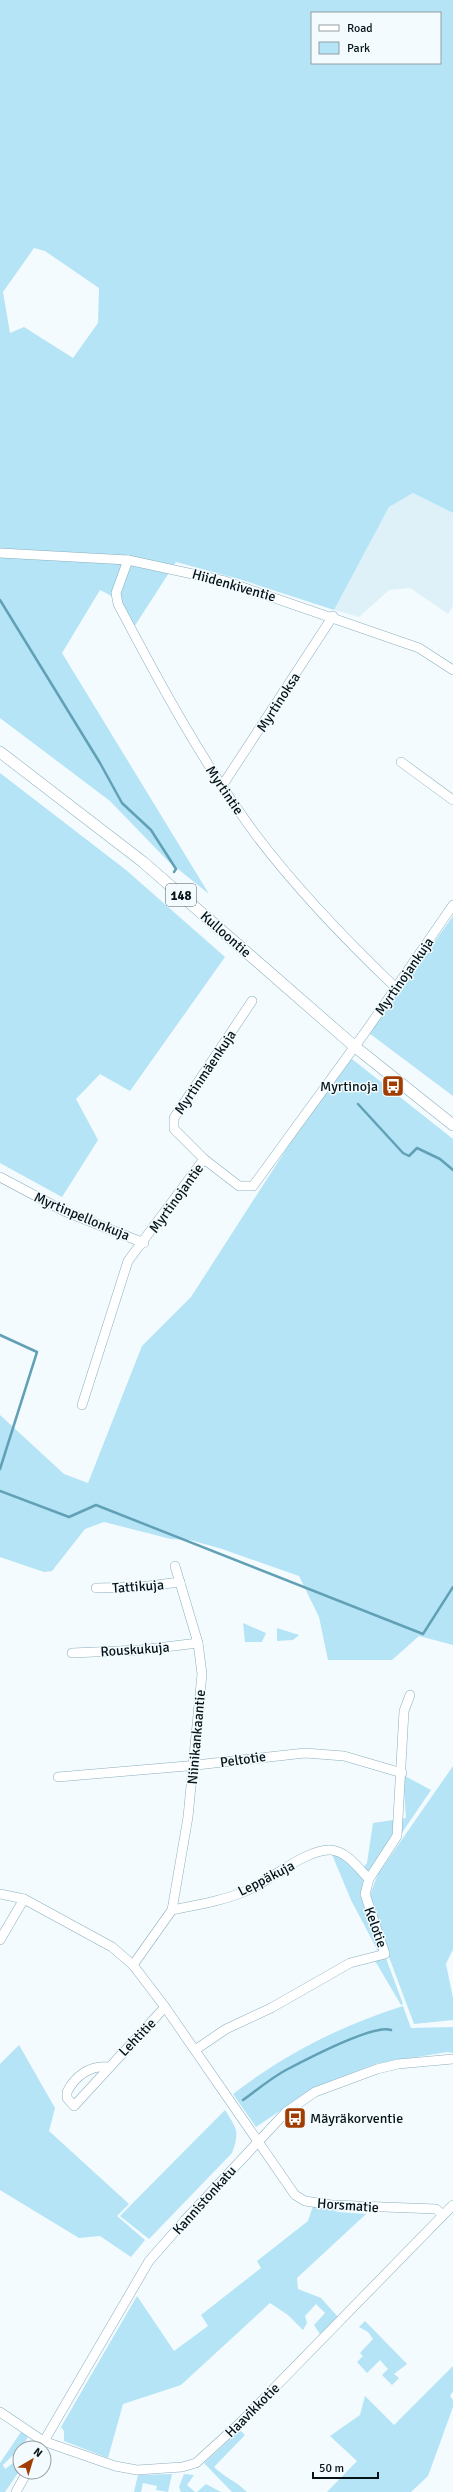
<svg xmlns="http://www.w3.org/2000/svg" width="453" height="2492" font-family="Signika,sans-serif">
<rect width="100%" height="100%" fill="#f3fbfe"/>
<path fill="#dff1f8" d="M 413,493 L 453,513 L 453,606 L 448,614 L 410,588 L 389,590 L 359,617 L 334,610 L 389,507 Z"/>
<g fill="#b4e4f6" fill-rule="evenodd">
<path d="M 0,0 L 453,0 L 453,513 L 413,493 L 389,507 L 334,610 L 239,579 L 176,562 L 134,627 L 121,601 L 100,590 L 62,653 L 209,894 L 168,861 L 110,801 L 0,718 ZM 312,13 L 440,13 L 440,63 L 312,63 ZM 34,248 L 45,251 L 99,288 L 98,323 L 73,358 L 24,327 L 10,333 L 3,292 Z"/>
<path d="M 0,773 L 126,870 L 225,957 L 130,1091 L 100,1074 L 76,1099 L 98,1140 L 62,1197 L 0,1163 Z"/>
<path d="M 453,916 L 453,1096 L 369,1033 Z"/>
<path d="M 352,1059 L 453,1139 L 453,1645 L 419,1636 L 392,1660 L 328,1660 L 319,1617 L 299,1576 L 222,1549 L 190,1540 L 171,1539 L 104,1522 L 85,1529 L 52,1571 L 44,1572 L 0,1557 L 0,1415 L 64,1474 L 88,1483 L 142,1346 L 191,1297 L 343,1061 Z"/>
<path d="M 243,1623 L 266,1633 L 262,1642 L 245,1642 Z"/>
<path d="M 277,1628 L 299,1635 L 293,1640 L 277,1641 Z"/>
<path d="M 453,1766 L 453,1949 L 446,1964 L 453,1998 L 453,2020 L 414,2024 L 371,1909 L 371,1892 L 378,1874 Z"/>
<path d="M 403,1775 L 431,1790 L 376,1871 L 367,1891 L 367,1907 L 403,2004 L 401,2005 L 374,1959 L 381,1957 L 351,1900 L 331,1852 L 363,1868 L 367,1863 L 373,1823 L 406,1818 Z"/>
<path d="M 403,2006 L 411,2028 L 453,2027 L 453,2053 L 447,2052 L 375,2064 L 315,2087 L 256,2127 L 233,2094 C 285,2054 340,2026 403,2006 Z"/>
<path d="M 19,2045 L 55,2108 L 49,2131 L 129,2204 L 117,2216 L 145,2240 L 131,2257 L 100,2236 L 79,2238 L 0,2190 L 0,2064 Z"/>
<path d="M 225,2110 C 237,2129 240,2132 232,2153 L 149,2239 L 120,2216 Z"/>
<path d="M 314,2203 L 338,2212 L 366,2214 L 297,2278 L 298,2289 L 321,2298 L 338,2317 L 320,2334 L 314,2325 L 325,2313 L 316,2304 L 305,2316 L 307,2323 L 303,2330 L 288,2315 L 270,2303 L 181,2385 L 123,2404 L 108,2458 L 64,2441 L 64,2431 L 61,2427 L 137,2296 L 174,2351 L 208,2326 L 201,2315 L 261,2268 L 257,2261 L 308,2221 Z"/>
<path d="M 365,2321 L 407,2364 L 394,2374 L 399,2378 L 392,2385 L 382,2375 L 388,2369 L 380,2360 L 367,2373 L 357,2362 L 363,2356 L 360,2353 L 373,2339 L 368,2332 L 359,2327 Z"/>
<path d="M 453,2366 L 453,2391 L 450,2396 L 453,2400 L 453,2407 L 428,2476 L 411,2492 L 327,2492 L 357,2461 L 330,2436 L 360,2415 L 365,2396 L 394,2425 Z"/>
<path d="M 240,2430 L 245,2435 L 214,2467 C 224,2477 236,2481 247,2492 L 232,2492 L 204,2463 Z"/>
<path d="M 21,2432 L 28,2437 L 22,2446 L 3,2465 L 5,2469 L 20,2458 L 20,2470 L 5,2492 L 0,2492 L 0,2463 Z"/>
<path d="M 172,2474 L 168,2492 L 156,2490 L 157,2486 L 143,2483 L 141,2492 L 134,2492 L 138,2475 Z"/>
<path d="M 184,2474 L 194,2475 L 187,2485 L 195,2492 L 181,2492 L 179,2487 Z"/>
<path d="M 206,2484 L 221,2492 L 197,2492 Z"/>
</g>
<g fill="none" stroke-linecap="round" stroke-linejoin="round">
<g stroke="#62a0b6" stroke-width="2.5">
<path d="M 0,600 L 100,763 L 122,803 L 151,830 L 176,869 L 174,872"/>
<path d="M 358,1104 L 403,1153 L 409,1156 L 417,1148 L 440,1159 L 453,1170"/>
<path d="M 0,1335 L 37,1352 L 0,1469"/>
<path d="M 0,1491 L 69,1517 L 96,1505 L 423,1634 L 453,1587"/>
<path d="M 243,2100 C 257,2090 271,2078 286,2070 C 305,2060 374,2024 391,2030"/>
</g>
<g stroke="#8bafbe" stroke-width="10">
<g id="minor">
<path d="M 0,553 L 128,560 L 225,581 L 419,648 L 453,670"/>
<path d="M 128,560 L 116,593 L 118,604 C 160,684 203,763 256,835 C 296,888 348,942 395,987"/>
<path d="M 401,762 L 453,800"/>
<path d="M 222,786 L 333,616"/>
<path d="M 204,1159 L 174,1129 L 174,1118 L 252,1001"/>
<path d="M 0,1177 L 64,1211 L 144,1243"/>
<path d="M 82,1405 L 128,1261 L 204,1159 L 239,1186 L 253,1186 L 366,1031 L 453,905"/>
<path d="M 96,1588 L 140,1587 L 180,1582"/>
<path d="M 72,1653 L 140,1650 L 198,1643"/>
<path d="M 58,1777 L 187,1766 L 305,1753 L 344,1756 L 402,1773"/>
<path d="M 0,1894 L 24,1899 L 112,1947 L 133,1965 L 165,2007 L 295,2195 L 305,2201 L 332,2205 L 436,2209 L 443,2215"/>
<path d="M 172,1910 L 188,1817 L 202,1674 L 198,1643 L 175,1566"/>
<path d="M 0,1940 L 24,1899"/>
<path d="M 133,1965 L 172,1910 C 197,1905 222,1901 246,1891 C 268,1882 307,1848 331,1850 C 348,1852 358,1868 369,1879"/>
<path d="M 195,2050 L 226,2029 L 271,2008 L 350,1963 L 385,1954 L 365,1894 L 369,1879 L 397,1836 L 404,1711 L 410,1695"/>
<path d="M 108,2067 C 90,2065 75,2076 67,2092 L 67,2098 L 74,2106 L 165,2007"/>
<path d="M 0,2412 L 43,2441 L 115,2466 L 137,2470 L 182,2467 L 196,2463 L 241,2422 L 453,2205"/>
<path d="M 40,2448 L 149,2261 L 185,2220 L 286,2112 L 315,2092 L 377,2069 L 398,2064 L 453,2059"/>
<path d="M 16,2492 L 27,2472"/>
</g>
</g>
<g stroke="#8bafbe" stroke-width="12">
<path id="major" d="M 0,752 L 143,862 L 354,1046 L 453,1125"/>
</g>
<use href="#minor" stroke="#fff" stroke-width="9"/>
<use href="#major" stroke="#fff" stroke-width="11"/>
</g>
<defs>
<g id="bus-square" transform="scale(1.15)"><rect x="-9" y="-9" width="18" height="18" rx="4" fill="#a03d02" stroke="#f3fbfe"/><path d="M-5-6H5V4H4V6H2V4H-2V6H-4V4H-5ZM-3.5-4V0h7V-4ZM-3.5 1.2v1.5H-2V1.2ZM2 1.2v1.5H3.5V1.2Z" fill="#fff"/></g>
</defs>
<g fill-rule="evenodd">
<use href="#bus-square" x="393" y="1086"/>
<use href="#bus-square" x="295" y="2118"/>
</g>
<g text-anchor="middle" stroke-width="3" stroke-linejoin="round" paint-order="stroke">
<rect fill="#f3fbfe" stroke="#4d595e" stroke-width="1" x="166" y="884" width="30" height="22" rx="3"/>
<g font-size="13" font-weight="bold" fill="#061419">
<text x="181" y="900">148</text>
</g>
<g font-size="14" fill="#061419" stroke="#f3fbfe">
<text transform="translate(234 585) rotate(16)" y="5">Hiidenkiventie</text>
<text transform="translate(278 702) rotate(-57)" y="5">Myrtinoksa</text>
<text transform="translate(225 790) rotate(56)" y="5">Myrtintie</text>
<text transform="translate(226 934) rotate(41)" y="5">Kulloontie</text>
<text transform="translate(404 976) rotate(-55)" y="5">Myrtinojankuja</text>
<text transform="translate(205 1072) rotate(-56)" y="5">Myrtinmäenkuja</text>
<text transform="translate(176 1198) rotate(-54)" y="5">Myrtinojantie</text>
<text transform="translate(82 1216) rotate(23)" y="5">Myrtinpellonkuja</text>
<text transform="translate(138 1586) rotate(-4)" y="5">Tattikuja</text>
<text transform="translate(135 1649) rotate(-4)" y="5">Rouskukuja</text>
<text transform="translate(196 1737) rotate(-85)" y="5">Niinikankaantie</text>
<text transform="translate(243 1759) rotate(-8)" y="5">Peltotie</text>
<text transform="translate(266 1878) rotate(-27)" y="5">Leppäkuja</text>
<text transform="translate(376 1927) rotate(70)" y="5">Kelotie</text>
<text transform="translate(137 2037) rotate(-46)" y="5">Lehtitie</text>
<text transform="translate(204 2200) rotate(-48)" y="5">Kannistonkatu</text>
<text transform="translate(348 2205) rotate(4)" y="5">Horsmatie</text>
<text transform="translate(252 2410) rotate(-45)" y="5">Haavikkotie</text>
</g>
<g font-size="14" fill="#061419" stroke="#f3fbfe" text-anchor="end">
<text x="378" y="1091">Myrtinoja</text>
<text x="310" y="2123" text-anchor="start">Mäyräkorventie</text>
</g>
</g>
<rect x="311" y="12" width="130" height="52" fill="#f3fbfe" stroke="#949fa2"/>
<rect x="319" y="25" width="20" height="6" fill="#ffffff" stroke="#949fa2"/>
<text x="347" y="32" font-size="12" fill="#061419">Road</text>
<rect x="319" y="42" width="20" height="12" fill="#b4e4f6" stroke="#949fa2"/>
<text x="347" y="52" font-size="12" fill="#061419">Park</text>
<g transform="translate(32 2460) rotate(38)"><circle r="19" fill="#f3fbfe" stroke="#949fa2"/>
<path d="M0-3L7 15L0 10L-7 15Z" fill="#a03d02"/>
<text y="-6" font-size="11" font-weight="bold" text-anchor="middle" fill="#061419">N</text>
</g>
<path d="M313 2472v6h65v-6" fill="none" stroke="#061419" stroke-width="2"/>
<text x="319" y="2472" font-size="12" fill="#061419" stroke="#f3fbfe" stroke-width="3" paint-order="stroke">50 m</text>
</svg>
